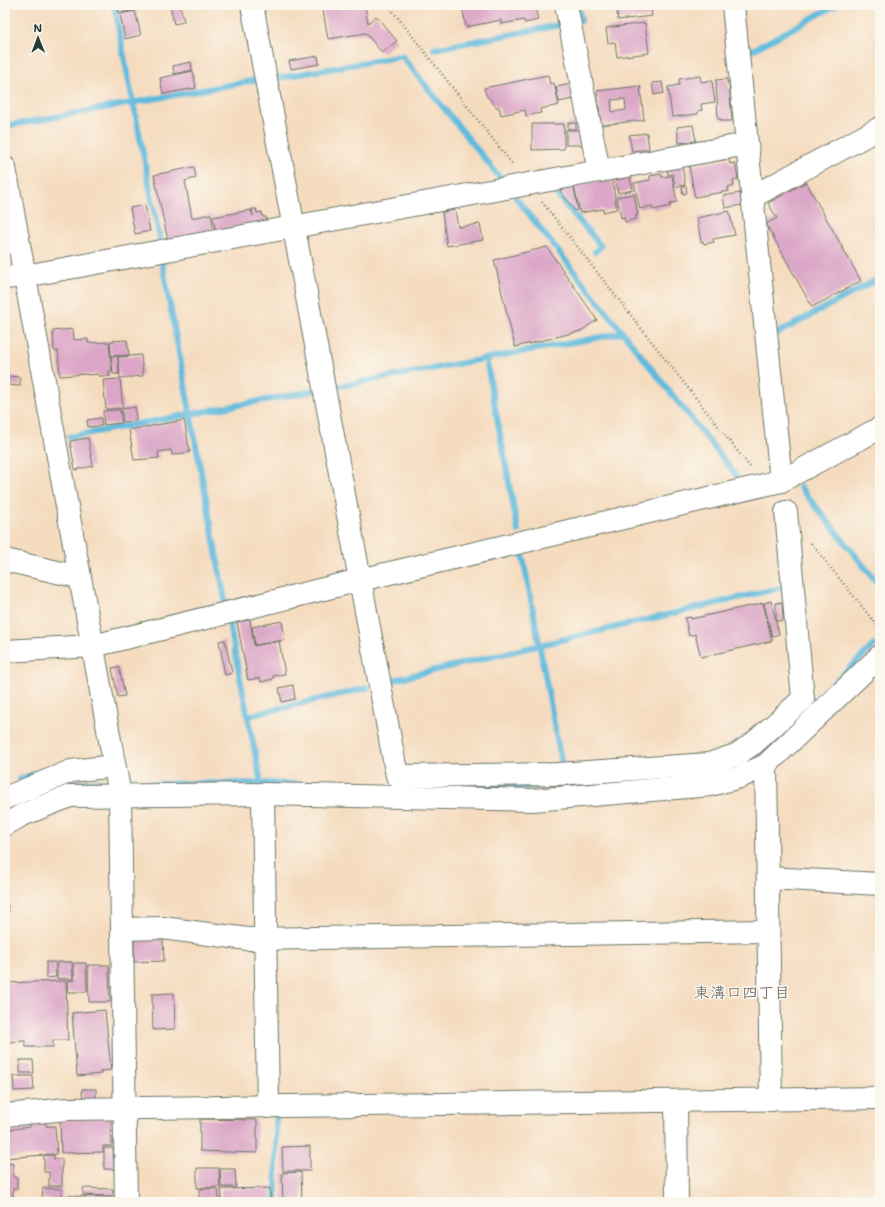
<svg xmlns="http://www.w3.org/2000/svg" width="885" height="1207" font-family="'Shantell Sans','Klee One',sans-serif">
<rect width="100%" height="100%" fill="#fbf7ec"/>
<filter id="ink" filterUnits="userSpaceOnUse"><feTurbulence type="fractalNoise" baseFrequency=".025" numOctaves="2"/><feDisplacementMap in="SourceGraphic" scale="8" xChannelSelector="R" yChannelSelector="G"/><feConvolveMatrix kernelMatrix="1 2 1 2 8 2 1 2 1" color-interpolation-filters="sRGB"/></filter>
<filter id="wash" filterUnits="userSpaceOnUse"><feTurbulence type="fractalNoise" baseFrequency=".012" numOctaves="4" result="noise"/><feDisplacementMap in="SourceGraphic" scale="16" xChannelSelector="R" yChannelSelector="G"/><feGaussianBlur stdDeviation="0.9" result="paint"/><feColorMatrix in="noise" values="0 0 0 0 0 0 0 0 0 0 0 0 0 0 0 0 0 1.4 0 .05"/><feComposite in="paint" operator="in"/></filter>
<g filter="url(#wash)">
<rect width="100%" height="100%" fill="#f5dcbf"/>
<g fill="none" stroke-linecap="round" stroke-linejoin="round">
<g stroke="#5fbadd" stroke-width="6">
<path d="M 114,5 L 160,240"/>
<path d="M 578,5 L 581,21"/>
<path d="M 434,49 L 560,25"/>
<path d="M 749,52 L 836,5"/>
<path d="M 278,78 L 402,56 L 501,179"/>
<path d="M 12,125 L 256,80"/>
<path d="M 553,190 L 601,246 L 595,252"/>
<path d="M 516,198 L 736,475"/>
<path d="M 162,262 L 225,600"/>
<path d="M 776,334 L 880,278"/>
<path d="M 486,358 L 518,531"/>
<path d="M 335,387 L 622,333"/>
<path d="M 69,437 L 313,391"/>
<path d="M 800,487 L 880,586"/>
<path d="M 522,552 L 561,761"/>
<path d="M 229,622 L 260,778"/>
<path d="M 389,681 L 780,588"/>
<path d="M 816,700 L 874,645"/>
<path d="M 248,716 L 367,688"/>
<path d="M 745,763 L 781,733"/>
<path d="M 19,779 L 48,769"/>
<path d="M 133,784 L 261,783 L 331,785"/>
<path d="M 482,788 L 611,783"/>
<path d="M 32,798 L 74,783 L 100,782"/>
<path d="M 5,812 L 20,803"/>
<path d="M 276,1117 L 276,1202"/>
</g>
</g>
<g id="blocks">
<g fill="#dba6c7" fill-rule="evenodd">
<path d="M 118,5 L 146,5 L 147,8 L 119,13 Z"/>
<path d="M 170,5 L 180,5 L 184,22 L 174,24 Z"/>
<path d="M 322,5 L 341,5 L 342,10 L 365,6 L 368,23 L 376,16 L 397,41 L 382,53 L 366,33 L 328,39 Z"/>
<path d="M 342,5 L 361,5 L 361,6 L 343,9 Z"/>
<path d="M 467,5 L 535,5 L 538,20 L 525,23 L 524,20 L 501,24 L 501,20 L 466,27 L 462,6 Z"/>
<path d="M 616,5 L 650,5 L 652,16 L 618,20 Z"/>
<path d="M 135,11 L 141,35 L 125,39 L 120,14 Z"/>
<path d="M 645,23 L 649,53 L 617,57 L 615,42 L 608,43 L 606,28 Z"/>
<path d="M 318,56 L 319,64 L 291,69 L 289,61 Z"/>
<path d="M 191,62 L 192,70 L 174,74 L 173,66 Z"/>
<path d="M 193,71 L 196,88 L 163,94 L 160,78 Z"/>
<path d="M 548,75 L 550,84 L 554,83 L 559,105 L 540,109 L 541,113 L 526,116 L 525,110 L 501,115 L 499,107 L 496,107 L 486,95 L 484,88 Z"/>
<path d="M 700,76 L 701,82 L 712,80 L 715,102 L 701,104 L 702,110 L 698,111 L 698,114 L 672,117 L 668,87 L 679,85 L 679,79 Z"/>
<path d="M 727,79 L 727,83 L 729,82 L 732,121 L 722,121 L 721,119 L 718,119 L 716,80 Z"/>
<path d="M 662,82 L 664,93 L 654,95 L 652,83 Z"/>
<path d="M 571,84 L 574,99 L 559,102 L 556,87 Z"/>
<path d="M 640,86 L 644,120 L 601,125 L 597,91 ZM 625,99 L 626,110 L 612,112 L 611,100 Z"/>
<rect x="568" y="123" width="8" height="6"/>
<path d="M 532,124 L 564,124 L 564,149 L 532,150 Z"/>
<path d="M 693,125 L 696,141 L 679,143 L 677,127 Z"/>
<rect x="566" y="130" width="16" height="15"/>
<path d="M 647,133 L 649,149 L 632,151 L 629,135 Z"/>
<path d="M 729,159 L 730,164 L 735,163 L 738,179 L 733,180 L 734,186 L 728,187 L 729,191 L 695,197 L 689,166 Z"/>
<path d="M 682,165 L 685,185 L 675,187 L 673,174 L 668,175 L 667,168 Z"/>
<path d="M 194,167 L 196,178 L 185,181 L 192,218 L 211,214 L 214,232 L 168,241 L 154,175 Z"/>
<path d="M 661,174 L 662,177 L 672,176 L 677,202 L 670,203 L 671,206 L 653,210 L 652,206 L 640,209 L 634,183 L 650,180 L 650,176 Z"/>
<path d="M 630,177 L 633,190 L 618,193 L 615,180 Z"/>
<path d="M 612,179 L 617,209 L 603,212 L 603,209 L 580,213 L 574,186 Z"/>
<path d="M 806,182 L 861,281 L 812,307 L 766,224 L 777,218 L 768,203 Z"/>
<path d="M 574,186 L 578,210 L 575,211 L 559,189 Z"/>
<path d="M 686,186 L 687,193 L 683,194 L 682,187 Z"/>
<path d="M 740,193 L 742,205 L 725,208 L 723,196 Z"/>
<path d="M 634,194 L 638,215 L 636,215 L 636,219 L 625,222 L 624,217 L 621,218 L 617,197 Z"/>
<path d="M 145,205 L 150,231 L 135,234 L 130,208 Z"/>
<path d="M 252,209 L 256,209 L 257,213 L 262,212 L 263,217 L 266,217 L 267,222 L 216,232 L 213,217 L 251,210 L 253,216 Z"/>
<path d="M 455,210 L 458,227 L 480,224 L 483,240 L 447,246 L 442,212 Z"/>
<path d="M 729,211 L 735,235 L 713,239 L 714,242 L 704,244 L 703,241 L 701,242 L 697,218 Z"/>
<path d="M 547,247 L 597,320 L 581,331 L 515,347 L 494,260 Z"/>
<path d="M 73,329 L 74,340 L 88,339 L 88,343 L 109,342 L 112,371 L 109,371 L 110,376 L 99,376 L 99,374 L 87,375 L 87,374 L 60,376 L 58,351 L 54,351 L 53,331 Z"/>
<path d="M 127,340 L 129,355 L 111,356 L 110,341 Z"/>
<path d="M 141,355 L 143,376 L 120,378 L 118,357 Z"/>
<path d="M 118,356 L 119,374 L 113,374 L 111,357 Z"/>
<path d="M 5,368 L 8,368 L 7,384 L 5,384 Z"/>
<path d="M 8,376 L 20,377 L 20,386 L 8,385 Z"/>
<path d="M 120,379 L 123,408 L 106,409 L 103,380 Z"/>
<path d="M 135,407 L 136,421 L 123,422 L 122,409 Z"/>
<path d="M 120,410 L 122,423 L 104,425 L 103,411 Z"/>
<path d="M 101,418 L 102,426 L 88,427 L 87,420 Z"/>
<path d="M 184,420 L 190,452 L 172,455 L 171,450 L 158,452 L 159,458 L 134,460 L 129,430 Z"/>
<path d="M 88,438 L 93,466 L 75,470 L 70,441 Z"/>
<path d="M 771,601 L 779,634 L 772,636 L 764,603 Z"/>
<path d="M 782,602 L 783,621 L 776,621 L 776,603 Z"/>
<path d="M 763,603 L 772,641 L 701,657 L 695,634 L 689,636 L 685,618 L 691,617 L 691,619 Z"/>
<path d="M 250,620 L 254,646 L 279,641 L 285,674 L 273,676 L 273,679 L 261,682 L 260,678 L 248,680 L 237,622 Z"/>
<path d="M 282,621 L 285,640 L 255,645 L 252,627 Z"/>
<path d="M 225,640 L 232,673 L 225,675 L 219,641 Z"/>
<path d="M 119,667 L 125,696 L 118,697 L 112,668 Z"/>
<path d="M 293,685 L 295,699 L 282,702 L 279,688 Z"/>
<path d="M 5,892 L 9,912 L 5,912 Z"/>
<path d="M 163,938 L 164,961 L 134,962 L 134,939 Z"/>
<path d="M 46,962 L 55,962 L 56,977 L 46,978 Z"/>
<path d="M 57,962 L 72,962 L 73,979 L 57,979 Z"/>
<path d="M 74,963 L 86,963 L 87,992 L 68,992 L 67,981 L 74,980 Z"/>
<path d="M 88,965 L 109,965 L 110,1002 L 89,1002 Z"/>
<path d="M 66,981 L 68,1040 L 53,1040 L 53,1047 L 26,1047 L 25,1041 L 7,1042 L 5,983 Z"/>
<path d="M 174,993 L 175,1029 L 153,1030 L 152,994 Z"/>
<path d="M 105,1010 L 111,1070 L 100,1071 L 101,1074 L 77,1076 L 72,1013 Z"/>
<path d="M 20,1060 L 33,1060 L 34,1073 L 20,1073 Z"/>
<path d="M 13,1076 L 33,1076 L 34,1090 L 14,1091 Z"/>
<path d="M 82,1089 L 96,1089 L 96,1102 L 83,1102 Z"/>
<path d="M 111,1118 L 112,1146 L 103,1146 L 103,1152 L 61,1153 L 60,1119 Z"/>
<path d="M 200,1119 L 257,1120 L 257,1153 L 200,1151 Z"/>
<path d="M 46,1122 L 46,1126 L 55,1126 L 57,1154 L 5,1158 L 5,1130 L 30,1127 L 30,1123 Z"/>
<path d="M 310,1146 L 310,1171 L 283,1171 L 282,1147 Z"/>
<path d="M 104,1148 L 113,1148 L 114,1169 L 104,1169 Z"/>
<path d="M 44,1155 L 54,1155 L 54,1159 L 62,1159 L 62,1186 L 49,1186 L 49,1172 L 44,1172 Z"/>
<path d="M 5,1163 L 13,1164 L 13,1177 L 17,1177 L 17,1189 L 13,1189 L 13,1198 L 5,1198 Z"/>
<path d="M 197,1168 L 219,1168 L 220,1187 L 197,1188 Z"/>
<path d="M 220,1169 L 235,1169 L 236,1187 L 221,1187 Z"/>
<path d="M 301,1172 L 302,1202 L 283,1202 L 282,1173 Z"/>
<path d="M 43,1188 L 62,1189 L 62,1199 L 42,1199 Z"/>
<path d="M 83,1188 L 113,1189 L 112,1196 L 83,1195 Z"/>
<path d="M 270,1188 L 271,1202 L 222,1202 L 221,1189 Z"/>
<path d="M 199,1189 L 218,1189 L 219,1201 L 199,1202 Z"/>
<path d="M 65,1196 L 114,1197 L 114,1202 L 65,1202 Z"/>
</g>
</g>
</g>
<g filter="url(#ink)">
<use href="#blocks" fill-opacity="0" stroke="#6a7565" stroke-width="1"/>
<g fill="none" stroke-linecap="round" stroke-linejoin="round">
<g stroke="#6a7565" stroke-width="24">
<g id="minor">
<path d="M 252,5 L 397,776 L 557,774 L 709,764 L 736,755 L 754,743 L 803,699 L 786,512"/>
<path d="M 566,5 L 599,171"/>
<path d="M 733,5 L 781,481"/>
<path d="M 5,168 L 120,795 L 126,1202"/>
<path d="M 752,197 L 880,128"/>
<path d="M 5,278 L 25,276 L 747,144"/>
<path d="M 5,560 L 79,577"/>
<path d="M 5,651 L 93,646 L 360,580 L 781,481 L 880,428"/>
<path d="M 766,765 L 771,1100"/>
<path d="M 263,794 L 268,1107"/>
<path d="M 5,798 L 71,771 L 114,766"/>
<path d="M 5,825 L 22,815 L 70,796 L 263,794 L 533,800 L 711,785 L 740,777 L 766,765 L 880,656"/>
<path d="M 768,878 L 880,884"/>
<path d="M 122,929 L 162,928 L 248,939 L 768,931"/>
<path d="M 676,1101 L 677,1202"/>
<path d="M 5,1115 L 68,1109 L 880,1098"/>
</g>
</g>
<g stroke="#6a7565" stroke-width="2.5" stroke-dasharray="1 3" stroke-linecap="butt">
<path d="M 388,5 L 513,165"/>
<path d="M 542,202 L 750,467"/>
<path d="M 811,543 L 880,629"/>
</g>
<use href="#minor" stroke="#fff" stroke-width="22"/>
</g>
</g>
<g text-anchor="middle" stroke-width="3" stroke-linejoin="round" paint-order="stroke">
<g font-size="16" fill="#616267" stroke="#fbf7ec">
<text x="742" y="998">東溝口四丁目</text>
</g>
</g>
<rect width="885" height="1207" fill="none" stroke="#fbf7ec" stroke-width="20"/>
<g transform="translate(38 38) rotate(359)" stroke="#fbf7ec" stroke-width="3" paint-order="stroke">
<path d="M0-3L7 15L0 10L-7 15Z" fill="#1f3d34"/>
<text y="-6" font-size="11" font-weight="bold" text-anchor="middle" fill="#1f3d34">N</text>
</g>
</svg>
